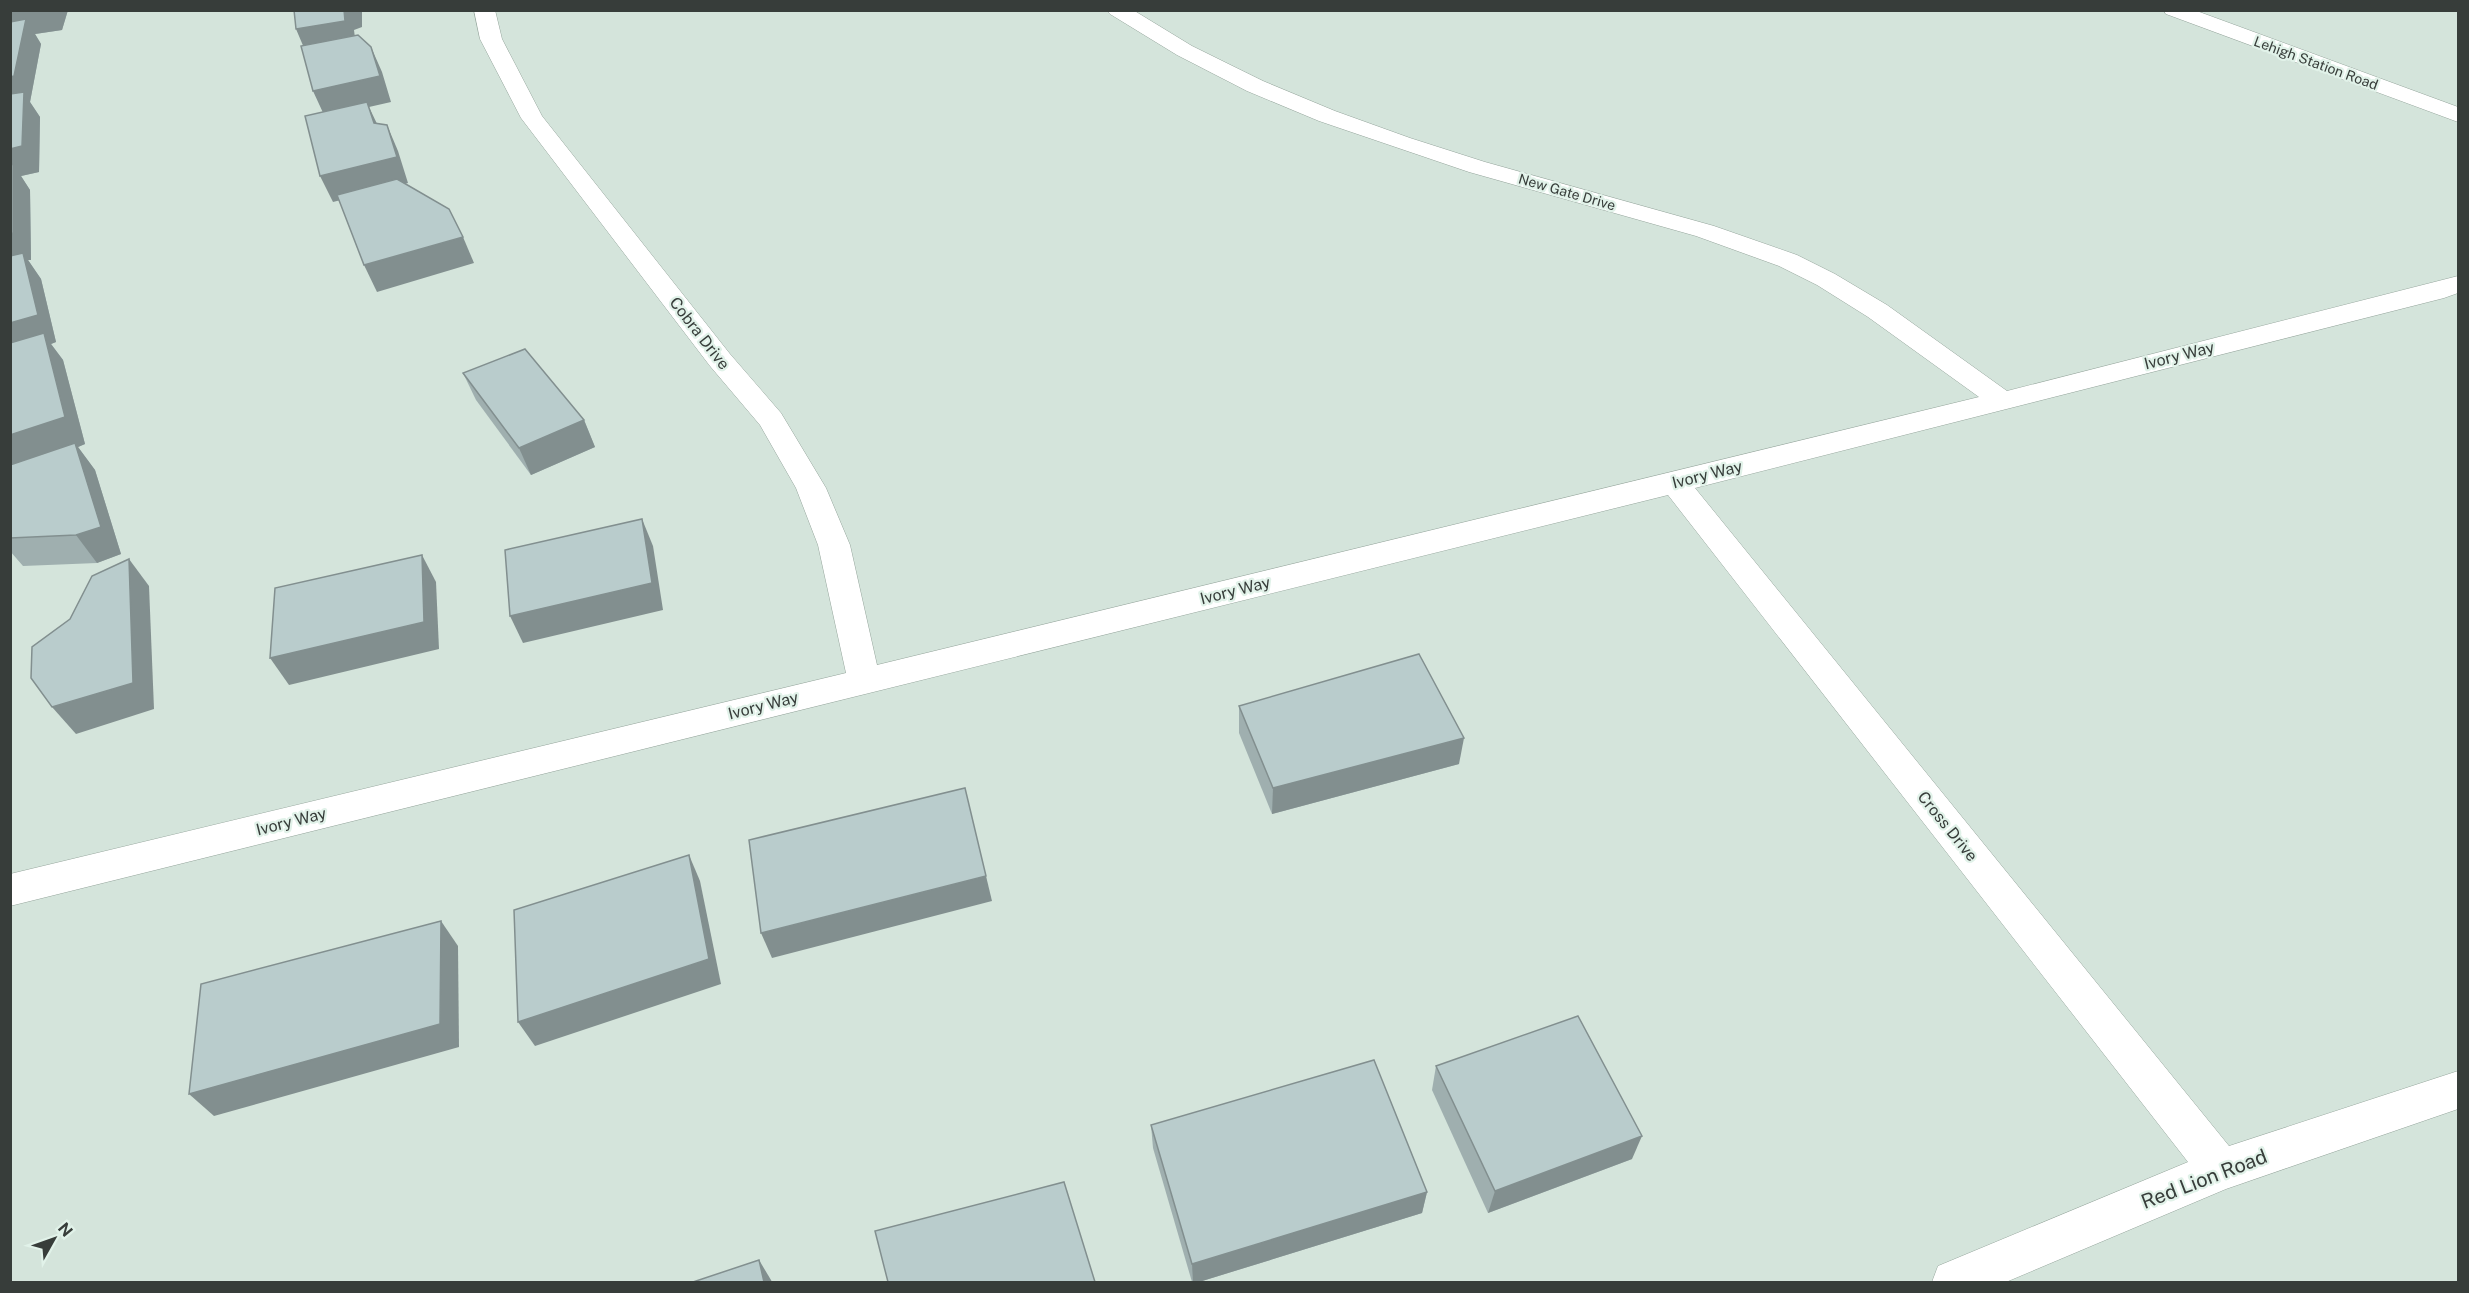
<svg xmlns="http://www.w3.org/2000/svg" width="2469" height="1293" font-family="'Public Sans',sans-serif">
<rect width="100%" height="100%" fill="#d4e4db"/>
<g fill="none" stroke-linecap="round" stroke-linejoin="round">
<g stroke="#95a59c" stroke-width="1">
<path id="minor" d="M 474,10 L 495,10 L 502,39 L 542,116 L 730,354 L 781,413 L 826,488 L 850,545 L 877,665 L 1979,397 L 1868,317 L 1817,285 L 1779,266 L 1696,236 L 1469,172 L 1319,121 L 1247,91 L 1177,55 L 1110,14 L 1107,10 L 1133,10 L 1192,46 L 1263,81 L 1335,111 L 1410,138 L 1485,162 L 1714,226 L 1797,255 L 1835,274 L 1887,305 L 2007,391 L 2458,276 L 2458,293 L 2444,298 L 1695,488 L 2229,1146 L 2458,1071 L 2458,1109 L 2226,1189 L 2006,1282 L 1932,1282 L 1938,1266 L 2188,1162 L 1668,495 L 10,906 L 10,874 L 846,673 L 818,545 L 796,488 L 760,425 L 710,366 L 521,118 L 480,39 Z"/>
</g>
<g stroke="#95a59c" stroke-width="1">
<path id="secondary" d="M 2163,10 L 2194,10 L 2458,107 L 2458,122 L 2166,14 Z"/>
</g>
<use href="#minor" fill="#fff" fill-rule="evenodd"/>
<use href="#secondary" fill="#fff" fill-rule="evenodd"/>
</g>
<g fill="#9fafaf">
<path d="M 10,10 L 68,10 L 62,30 L 35,34 L 41,44 L 30,102 L 40,117 L 39,172 L 21,176 L 30,190 L 31,260 L 28,260 L 41,279 L 56,342 L 51,344 L 63,360 L 85,444 L 78,447 L 95,470 L 121,554 L 97,563 L 23,566 L 10,551 Z"/>
<path d="M 463,373 L 584,420 L 595,447 L 531,475 L 476,400 Z"/>
<path d="M 1239,706 L 1459,764 L 1272,814 L 1239,733 Z"/>
<path d="M 1436,1066 L 1632,1159 L 1488,1213 L 1432,1090 Z"/>
<path d="M 1151,1125 L 1427,1192 L 1422,1213 L 1199,1282 L 1192,1282 L 1153,1148 Z"/>
</g>
<g fill="#828f8f">
<path d="M 10,10 L 68,10 L 62,30 L 35,34 L 41,44 L 30,102 L 40,117 L 39,172 L 21,176 L 30,190 L 31,260 L 28,260 L 41,279 L 56,342 L 51,344 L 63,360 L 85,444 L 78,447 L 95,470 L 121,554 L 97,563 L 76,535 L 10,469 Z"/>
<path d="M 344,10 L 362,10 L 362,27 L 354,30 L 356,46 L 307,55 L 296,29 Z"/>
<path d="M 371,47 L 382,72 L 391,102 L 369,107 L 379,128 L 325,117 L 313,91 Z"/>
<path d="M 387,125 L 398,151 L 408,183 L 333,202 L 320,176 Z"/>
<path d="M 463,237 L 474,263 L 377,292 L 364,265 Z"/>
<path d="M 584,420 L 595,447 L 531,475 L 519,448 Z"/>
<path d="M 642,519 L 653,546 L 663,610 L 523,643 L 510,616 Z"/>
<path d="M 422,555 L 436,582 L 439,649 L 289,685 L 270,658 Z"/>
<path d="M 129,559 L 149,586 L 154,709 L 76,734 L 52,707 Z"/>
<path d="M 1464,738 L 1459,764 L 1272,814 L 1273,788 Z"/>
<path d="M 689,855 L 700,881 L 721,984 L 535,1046 L 518,1022 Z"/>
<path d="M 986,876 L 992,901 L 772,958 L 761,933 Z"/>
<path d="M 441,921 L 458,946 L 459,1047 L 214,1116 L 189,1094 Z"/>
<path d="M 1642,1136 L 1632,1159 L 1488,1213 L 1495,1191 Z"/>
<path d="M 1427,1192 L 1422,1213 L 1199,1282 L 1193,1282 L 1192,1264 Z"/>
<path d="M 759,1260 L 771,1280 L 772,1282 L 764,1282 Z"/>
</g>
<g fill="#b9cccc" stroke="#828f8f" stroke-width="1.5">
<path d="M 294,10 L 344,10 L 345,21 L 296,29 Z"/>
<path d="M 26,19 L 14,76 L 10,77 L 10,22 Z"/>
<path d="M 358,35 L 371,47 L 380,76 L 313,91 L 301,46 Z"/>
<path d="M 24,92 L 22,146 L 10,149 L 10,94 Z"/>
<path d="M 367,102 L 374,123 L 387,125 L 397,157 L 320,176 L 305,116 Z"/>
<path d="M 13,164 L 13,233 L 10,234 L 10,165 Z"/>
<path d="M 397,179 L 449,209 L 463,237 L 364,265 L 337,195 Z"/>
<path d="M 23,253 L 38,315 L 10,323 L 10,256 Z"/>
<path d="M 44,333 L 65,417 L 10,435 L 10,343 Z"/>
<path d="M 525,349 L 584,420 L 519,448 L 463,373 Z"/>
<path d="M 75,443 L 101,527 L 76,535 L 10,538 L 10,465 Z"/>
<path d="M 642,519 L 652,583 L 510,616 L 505,550 Z"/>
<path d="M 422,555 L 424,622 L 270,658 L 275,588 Z"/>
<path d="M 129,559 L 133,683 L 52,707 L 31,678 L 32,647 L 70,619 L 92,576 Z"/>
<path d="M 1419,654 L 1464,738 L 1273,788 L 1239,706 Z"/>
<path d="M 965,788 L 986,876 L 761,933 L 749,840 Z"/>
<path d="M 689,855 L 709,959 L 518,1022 L 514,910 Z"/>
<path d="M 441,921 L 440,1024 L 189,1094 L 201,984 Z"/>
<path d="M 1578,1016 L 1642,1136 L 1495,1191 L 1436,1066 Z"/>
<path d="M 1374,1060 L 1427,1192 L 1192,1264 L 1151,1125 Z"/>
<path d="M 1064,1182 L 1095,1282 L 888,1282 L 875,1231 Z"/>
<path d="M 759,1260 L 764,1282 L 693,1282 Z"/>
</g>
<g text-anchor="middle" stroke-width="4.5" stroke-linejoin="round" paint-order="stroke">
<g font-size="14" fill="#373d3a" stroke="#e1f2e9">
<text transform="translate(2316 63) rotate(20)" y="5">Lehigh Station Road</text>
<text transform="translate(1567 192) rotate(16)" y="5">New Gate Drive</text>
</g>
<g font-size="16" fill="#373d3a" stroke="#e1f2e9">
<text transform="translate(700 333) rotate(52)" y="6">Cobra Drive</text>
<text transform="translate(2179 355) rotate(-14)" y="6">Ivory Way</text>
<text transform="translate(1707 474) rotate(-14)" y="6">Ivory Way</text>
<text transform="translate(1235 590) rotate(-14)" y="6">Ivory Way</text>
<text transform="translate(763 705) rotate(-14)" y="6">Ivory Way</text>
<text transform="translate(291 821) rotate(-14)" y="6">Ivory Way</text>
<text transform="translate(1948 826) rotate(51)" y="6">Cross Drive</text>
</g>
<g font-size="20" fill="#373d3a" stroke="#e1f2e9">
<text transform="translate(2204 1179) rotate(-21)" y="7">Red Lion Road</text>
</g>
</g>
<rect width="2469" height="1293" fill="none" stroke="#373d3a" stroke-width="24"/>
<g transform="translate(54 1239) rotate(50)" stroke="#e1f2e9" stroke-width="4.5" paint-order="stroke">
<path d="M0-4.5L10 22L0 15L-10 22Z" fill="#373d3a"/>
<text y="-9" font-size="16" font-weight="bold" text-anchor="middle" fill="#373d3a">N</text>
</g>
</svg>
